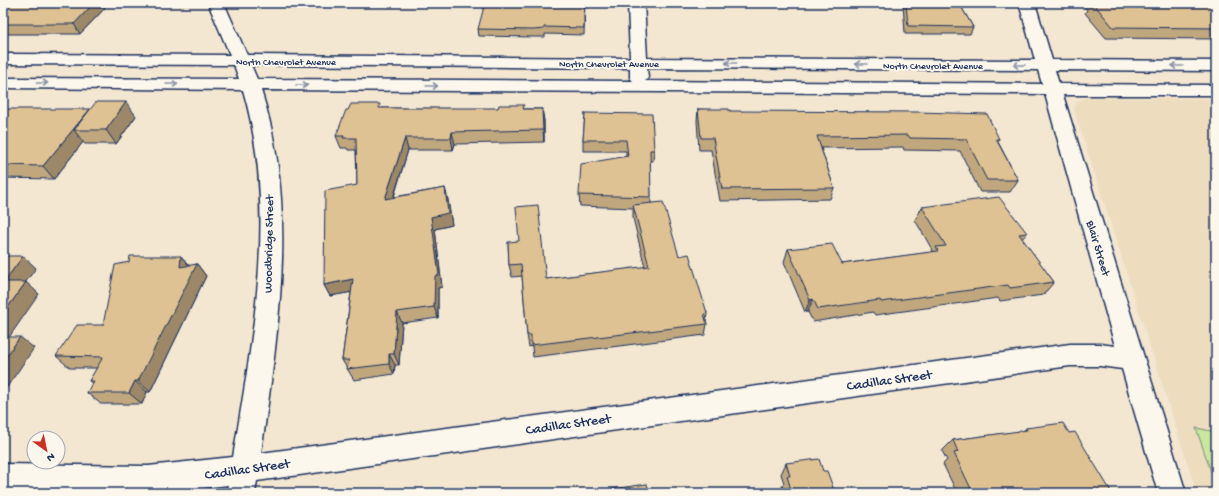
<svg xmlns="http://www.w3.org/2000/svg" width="1219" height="496" font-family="'Gochi Hand',sans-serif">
<rect width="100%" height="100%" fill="#f3e7d1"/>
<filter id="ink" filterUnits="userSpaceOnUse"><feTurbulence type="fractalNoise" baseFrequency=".025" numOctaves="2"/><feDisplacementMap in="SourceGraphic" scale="8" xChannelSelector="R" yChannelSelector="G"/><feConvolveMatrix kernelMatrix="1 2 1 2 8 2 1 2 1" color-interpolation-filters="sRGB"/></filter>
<g filter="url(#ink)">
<path fill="#eddcbe" d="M 1086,98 L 1216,99 L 1216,493 L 1197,493 L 1074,109 L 1077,102 Z"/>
<path fill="#cae79e" stroke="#728b7e" d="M 1196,428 L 1216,432 L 1216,486 Z"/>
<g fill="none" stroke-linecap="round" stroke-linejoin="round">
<g stroke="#1b2f5e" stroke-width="3">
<path id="minor" d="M 208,3 L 224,3 L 247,55 L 630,58 L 628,3 L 644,3 L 647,58 L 1035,60 L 1019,3 L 1035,3 L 1052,60 L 1216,61 L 1216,71 L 1055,70 L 1059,84 L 1216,85 L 1216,95 L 1063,95 L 1186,493 L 1158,493 L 1122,369 L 1100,366 L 1070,366 L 257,481 L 255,493 L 227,493 L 228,485 L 161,493 L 3,492 L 3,464 L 148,466 L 233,457 C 253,337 278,209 243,90 L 3,88 L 3,78 L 239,79 L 234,65 L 3,64 L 3,54 L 230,55 ZM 251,65 L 630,68 L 630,78 L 633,81 L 257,79 ZM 647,68 L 1038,70 L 1042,84 L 645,81 L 648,78 ZM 261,90 L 1045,94 L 1115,346 L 1100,344 L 1070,344 L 261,453 C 278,333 299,207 261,90 Z"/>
</g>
<use href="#minor" fill="#fbf7ec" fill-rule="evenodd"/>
</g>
<g fill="#c0a77e" stroke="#1b2f5e">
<path d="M 3,3 L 105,8 L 80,34 L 3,34 Z"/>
<path d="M 585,3 L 584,35 L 545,34 L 545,37 L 534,37 L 479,36 L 478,29 Z"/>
<path d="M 903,3 L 959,3 L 973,27 L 970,34 L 905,34 Z"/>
<path d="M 1082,3 L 1216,3 L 1216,39 L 1106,38 L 1085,13 L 1087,10 Z"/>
<path d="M 382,108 L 542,109 L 544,121 L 544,142 L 455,144 L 453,150 L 408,150 L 394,197 L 445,188 L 448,200 L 452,225 L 435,229 L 442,287 L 438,288 L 438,318 L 402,323 L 399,365 L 395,365 L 394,374 L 354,380 L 342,360 L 351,292 L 330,296 L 324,285 L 357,185 L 356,150 L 348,150 L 347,148 L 341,148 L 336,136 Z"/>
<path d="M 3,109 L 136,116 L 116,144 L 85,144 L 83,142 L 54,179 L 3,178 Z"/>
<path d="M 698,109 L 729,111 L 999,139 L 998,142 L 1018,180 L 1010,192 L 980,192 L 960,151 L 904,150 L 903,147 L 821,148 L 834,188 L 830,199 L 720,201 L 711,150 L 699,150 L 697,121 Z"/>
<path d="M 585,113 L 654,150 L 653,161 L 650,161 L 651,203 L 679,256 L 707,313 L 706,321 L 707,324 L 705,335 L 533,357 L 532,346 L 529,347 L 527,335 L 522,276 L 512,277 L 509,265 L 508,242 L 546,279 L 645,267 L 633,218 L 633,208 L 580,206 L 579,195 L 626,156 L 626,151 L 583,151 L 583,140 Z"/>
<path d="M 922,207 L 1027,233 L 1022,239 L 1054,282 L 1043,295 L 1000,301 L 998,298 L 875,315 L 873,312 L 813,322 L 808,312 L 805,312 L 784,262 L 788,249 L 842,264 L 933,252 L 933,251 L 915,220 Z"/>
<path d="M 181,256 L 189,266 L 197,264 L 206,276 L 150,392 L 147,392 L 142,404 L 101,404 L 87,393 L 92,383 L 89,381 L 97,368 L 70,368 L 56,356 L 103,325 Z"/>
<path d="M 1216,257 L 1216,271 L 1212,261 Z"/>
<path d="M 1026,428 L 1069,433 L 1112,493 L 957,493 L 943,464 L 947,460 L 942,451 L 953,440 L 1023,431 Z"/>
<path d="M 786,463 L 823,471 L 835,493 L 784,493 L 782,486 L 784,483 L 781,474 Z"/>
</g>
<g fill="#9c8867" stroke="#1b2f5e">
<path d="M 94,3 L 102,3 L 105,8 L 80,34 L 74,24 Z"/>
<path d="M 126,102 L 136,116 L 116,144 L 106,130 Z"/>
<path d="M 90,109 L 74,130 L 83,142 L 54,179 L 43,166 Z"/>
<path d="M 542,109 L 544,121 L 544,142 L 543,130 Z"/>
<path d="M 452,132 L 455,144 L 453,150 L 451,138 Z"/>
<path d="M 405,138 L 408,150 L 389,211 L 385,199 Z"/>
<path d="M 445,188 L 448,200 L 452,225 L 435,229 L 442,287 L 438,288 L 438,318 L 434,307 L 431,217 Z"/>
<path d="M 23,256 L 36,268 L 17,294 L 4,282 Z"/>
<path d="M 181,256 L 191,268 L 197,264 L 206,276 L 150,392 L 138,381 Z"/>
<path d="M 353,279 L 359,291 L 330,296 L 324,285 Z"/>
<path d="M 26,282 L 39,294 L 3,346 L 3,314 Z"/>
<path d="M 813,299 L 808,312 L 805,312 L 810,300 Z"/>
<path d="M 397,312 L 402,323 L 399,365 L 394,354 Z"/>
<path d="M 20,337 L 34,348 L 3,393 L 3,361 Z"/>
<path d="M 389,354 L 395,365 L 394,374 L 389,364 Z"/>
<path d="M 135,381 L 147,392 L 142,404 L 129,393 Z"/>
</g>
<g fill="#dfc293" stroke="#1b2f5e">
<path d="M 3,3 L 94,3 L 74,24 L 3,24 Z"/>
<path d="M 485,3 L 584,3 L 584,28 L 544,27 L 544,29 L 533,30 L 478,29 Z"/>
<path d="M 906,3 L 959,3 L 973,27 L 908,26 Z"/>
<path d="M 1093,3 L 1216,3 L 1216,28 L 1113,27 Z"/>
<path d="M 96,102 L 126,102 L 106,130 L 74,130 Z"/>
<path d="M 351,104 L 380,104 L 379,108 L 498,108 L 499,105 L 524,105 L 523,109 L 542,109 L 543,130 L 452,132 L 451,138 L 405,138 L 385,199 L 445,188 L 448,213 L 431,217 L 439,275 L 435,276 L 434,307 L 397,312 L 394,354 L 389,354 L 389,364 L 347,369 L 349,360 L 342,360 L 353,279 L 324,285 L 325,191 L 357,185 L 356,138 L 343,138 L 344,136 L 336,136 L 346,110 L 348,110 Z"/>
<path d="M 3,109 L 90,109 L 43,166 L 3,165 Z"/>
<path d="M 698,109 L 729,109 L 729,111 L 917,112 L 987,114 L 999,139 L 996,139 L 1018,180 L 987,180 L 966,139 L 910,138 L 908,135 L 817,136 L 834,188 L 722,189 L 713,138 L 701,138 Z"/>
<path d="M 585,113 L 652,114 L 654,150 L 650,150 L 651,197 L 579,195 L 581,164 L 628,156 L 626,140 L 583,140 Z"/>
<path d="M 999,197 L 1027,233 L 1019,234 L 1054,282 L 1010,288 L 1008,285 L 881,302 L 880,300 L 818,309 L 813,299 L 810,300 L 788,249 L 832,244 L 842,264 L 938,251 L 936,247 L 946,246 L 922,207 Z"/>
<path d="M 663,202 L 679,256 L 689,254 L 707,313 L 704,314 L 707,324 L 531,345 L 531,335 L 527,335 L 521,264 L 509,265 L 508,242 L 519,241 L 516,207 L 538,205 L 546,279 L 649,266 L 633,205 Z"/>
<path d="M 3,256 L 23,256 L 4,282 L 26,282 L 3,314 Z"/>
<path d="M 130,256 L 181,256 L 180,267 L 197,264 L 138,381 L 135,381 L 129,393 L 87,393 L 94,381 L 89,381 L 103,357 L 56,356 L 77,325 L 103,325 L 115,265 L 129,262 Z"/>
<path d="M 3,337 L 20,337 L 3,361 Z"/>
<path d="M 1063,423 L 1069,433 L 1075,432 L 1112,493 L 973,493 L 954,453 L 958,452 L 953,440 L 1027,430 L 1026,428 Z"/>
<path d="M 819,459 L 823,471 L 827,471 L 835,493 L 792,493 L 787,476 L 790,476 L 786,463 Z"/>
<path d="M 647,484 L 649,493 L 613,493 L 612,489 Z"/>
</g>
<defs><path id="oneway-shaft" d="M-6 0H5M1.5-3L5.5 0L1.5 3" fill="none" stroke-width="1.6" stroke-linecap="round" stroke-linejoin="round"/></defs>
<g stroke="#8b93a5">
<use href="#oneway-shaft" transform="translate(731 63) rotate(-180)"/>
<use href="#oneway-shaft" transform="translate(861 64) rotate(-180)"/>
<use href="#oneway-shaft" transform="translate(1019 65) rotate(-180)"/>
<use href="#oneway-shaft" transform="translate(1177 66) rotate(-180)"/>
<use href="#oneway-shaft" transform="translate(42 83)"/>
<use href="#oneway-shaft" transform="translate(172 84)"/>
<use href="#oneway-shaft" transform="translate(302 85)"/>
<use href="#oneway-shaft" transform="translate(432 86)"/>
</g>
</g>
<g text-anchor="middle" stroke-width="4" stroke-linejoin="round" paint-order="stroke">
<g font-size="10" fill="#1b2f5e" stroke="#fbf7ec">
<text x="286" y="65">North Chevrolet Avenue</text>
<text x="609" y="67">North Chevrolet Avenue</text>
<text x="933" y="69">North Chevrolet Avenue</text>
</g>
<g font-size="12" fill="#1b2f5e" stroke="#fbf7ec">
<text transform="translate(268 244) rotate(-89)" y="4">Woodbridge Street</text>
<text transform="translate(1099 248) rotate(73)" y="4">Blair Street</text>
</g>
<g font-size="14" fill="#1b2f5e" stroke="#fbf7ec">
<text transform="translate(889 379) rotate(-8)" y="5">Cadillac Street</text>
<text transform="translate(568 423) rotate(-8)" y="5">Cadillac Street</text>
<text transform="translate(247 468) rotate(-8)" y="5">Cadillac Street</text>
</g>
</g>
<rect width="1219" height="496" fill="none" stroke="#fbf7ec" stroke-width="16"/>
<rect x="8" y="8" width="1203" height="480" fill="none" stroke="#1b2f5e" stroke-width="1.5" filter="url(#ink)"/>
<g transform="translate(46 450) rotate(147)"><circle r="19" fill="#fbf7ec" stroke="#a1a7b3"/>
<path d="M0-3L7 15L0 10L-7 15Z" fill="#c8321e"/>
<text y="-6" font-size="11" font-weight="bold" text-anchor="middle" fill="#1b2f5e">N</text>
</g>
</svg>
